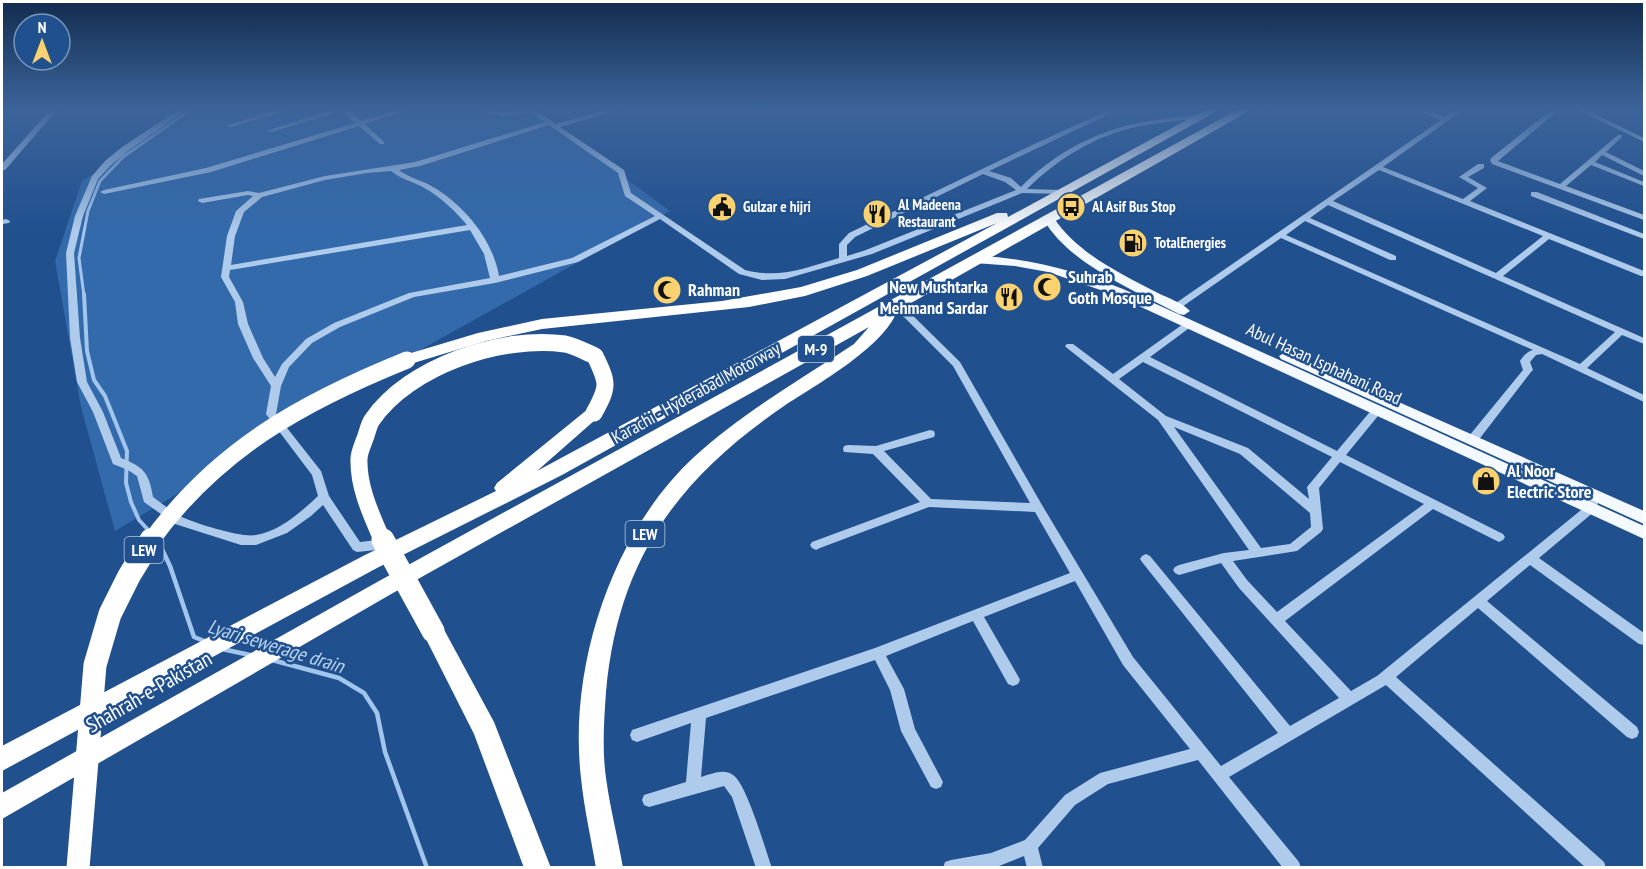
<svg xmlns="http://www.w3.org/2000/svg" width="1646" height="869" font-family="'PT Sans Narrow',sans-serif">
<rect width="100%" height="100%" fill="#20508e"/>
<path fill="#336aab" d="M 194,110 L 531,110 L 670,211 L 395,364 L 115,531 L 81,407 L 55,261 L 82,181 Z"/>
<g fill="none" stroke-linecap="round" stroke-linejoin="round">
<path stroke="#a2c5ee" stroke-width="3" d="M 84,296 L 79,258 L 88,211 L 100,181 L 123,157 L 190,110"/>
<path stroke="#a2c5ee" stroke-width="4" d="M 84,294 L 87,351 L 94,380 L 105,396 L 127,451 L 126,483 L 131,502 L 139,520 L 150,532"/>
<g stroke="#a2c5ee" stroke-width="4.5">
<path d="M 159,543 L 170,566 L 194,637 L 207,642"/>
<path d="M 222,649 L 250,655"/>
<path d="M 272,660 L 339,678 L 364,693 L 377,713 L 385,752 L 427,868"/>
</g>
<g fill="#afcbec" fill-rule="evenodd">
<path d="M 50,110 L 57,110 L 5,170 L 2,170 L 2,164 Z"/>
<path d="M 178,110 L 186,110 L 128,151 L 111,165 L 98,179 L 83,216 L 74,253 L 80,338 L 87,382 L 103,412 L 121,458 C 144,467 149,473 153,497 C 163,504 173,513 184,518 C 198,524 242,538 256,535 C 280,531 301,512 318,496 L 312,475 L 266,414 L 271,386 L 253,358 L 238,324 L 235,302 L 221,277 L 227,236 L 236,211 L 253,196 L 248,195 L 202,203 L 198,201 L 199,199 L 248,191 L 259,193 L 325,176 L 415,162 L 545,122 L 529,112 L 503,116 L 473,110 L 503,112 L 536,110 L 556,124 L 606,110 L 618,110 L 560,127 L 624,170 L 631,193 L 745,270 C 780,279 805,268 839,258 L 839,244 L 849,233 L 1032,145 L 1109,110 L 1118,110 L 989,171 L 1011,178 L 1021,187 C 1051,156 1090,134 1133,124 C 1157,119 1182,117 1206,113 L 1209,115 L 1206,117 C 1183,121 1159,122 1136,127 C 1095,136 1057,159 1027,189 L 1062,190 L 1066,192 L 1065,194 L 1022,193 L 872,254 L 785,279 L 762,280 L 739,274 L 660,219 L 578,262 L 495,283 L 414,297 L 340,327 L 312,343 L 289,367 L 281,386 L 276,414 L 321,471 L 329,496 L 360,542 L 386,539 L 390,541 L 392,544 L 390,547 L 386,549 L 357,552 L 353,550 L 323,505 L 311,516 L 287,533 L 256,545 L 241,545 L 175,524 L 144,502 L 137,476 L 128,470 L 113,464 L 93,412 L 77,382 L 70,338 L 66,253 L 75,216 L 92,176 L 105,161 L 122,147 ZM 549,125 L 618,173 L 625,196 L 655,216 L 572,258 L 499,276 C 493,240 464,205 433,187 C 422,180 409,178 399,170 L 420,166 ZM 391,171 C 402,180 415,182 426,189 C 442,198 455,211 467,225 L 231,265 L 235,236 L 244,212 L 262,197 L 325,180 L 367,173 ZM 983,174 L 1005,182 L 1016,190 L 866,250 L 847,256 L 847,245 L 855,237 ZM 470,230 L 484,254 L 490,278 L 409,293 L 334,323 L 306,339 L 282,364 L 275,377 L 263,358 L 248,324 L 243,302 L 229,277 L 230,270 Z"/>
<path d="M 276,110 L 288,110 L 231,127 L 226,126 Z"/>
<path d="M 332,110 L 349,110 L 361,121 L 396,110 L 407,110 L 365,124 L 384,142 L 384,144 L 380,144 L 359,126 L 211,172 L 104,194 L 100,192 L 104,190 L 206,168 L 355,123 L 342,111 L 271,132 L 266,131 Z"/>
<path d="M 1415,110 L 1425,110 L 1445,117 L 1455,110 L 1463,110 L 1383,167 L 1463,199 L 1478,188 L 1459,177 L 1478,164 L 1484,164 L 1484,168 L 1468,177 L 1487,188 L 1470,201 L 1644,271 L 1644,276 L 1641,276 L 1549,239 L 1503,276 L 1644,338 L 1644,344 L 1622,335 L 1587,368 L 1644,395 L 1644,402 L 1542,354 L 1536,355 L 1530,362 L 1533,370 L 1531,372 L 1477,442 L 1469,442 L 1468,439 L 1469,436 L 1523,370 L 1520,361 C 1523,356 1528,351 1533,350 L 1281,238 L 1179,309 L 1173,309 L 1172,307 L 1173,305 L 1441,120 ZM 1379,170 L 1543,236 L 1496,273 L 1333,201 ZM 1328,205 L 1615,332 L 1580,364 L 1286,235 L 1305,221 L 1390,260 L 1396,260 L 1396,256 L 1310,218 Z"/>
<path d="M 1551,110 L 1559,110 L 1498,161 L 1560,184 L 1618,135 L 1622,135 L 1622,137 L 1606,152 L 1644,171 L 1644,176 L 1602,155 L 1595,162 L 1644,182 L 1644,186 L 1591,165 L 1566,186 L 1644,215 L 1644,220 L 1492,164 L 1490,160 L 1491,158 Z"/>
<path d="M 1578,110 L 1587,110 L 1644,138 L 1644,142 Z"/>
<path d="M 1531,192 L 1537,192 L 1644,234 L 1644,239 L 1531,196 Z"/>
<path d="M 6,219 L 10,221 L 9,223 L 2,224 L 2,220 Z"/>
<path d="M 896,301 L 899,302 L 960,362 L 1042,505 L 1133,657 L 1221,766 L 1278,733 L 1142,562 L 1140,559 L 1142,556 L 1146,554 L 1150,556 L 1290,726 L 1339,698 L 1239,588 L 1221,563 L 1179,575 L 1175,573 L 1173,570 L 1175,567 L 1179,565 L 1224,553 L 1249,550 L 1158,420 L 1067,348 L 1065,346 L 1067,344 L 1073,344 L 1113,374 L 1186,322 L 1192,322 L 1194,324 L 1192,326 L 1150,357 L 1337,451 L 1374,407 L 1382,407 L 1383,409 L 1382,411 L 1346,455 L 1503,534 L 1505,537 L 1503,540 L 1499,542 L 1433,509 L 1285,621 L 1351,691 L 1377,676 L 1586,506 L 1591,492 L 1599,492 L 1601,495 L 1595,511 L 1539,558 L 1644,633 L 1644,645 L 1639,644 L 1530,565 L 1487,601 L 1637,727 L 1639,732 L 1637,737 L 1632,739 L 1627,737 L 1478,608 L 1396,677 L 1604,862 L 1606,868 L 1586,868 L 1386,685 L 1229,777 L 1299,862 L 1301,868 L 1283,868 L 1198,760 L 1108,784 L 1075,805 L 1038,848 L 1043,868 L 1027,868 L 1024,856 L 994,868 L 943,868 L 945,862 L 951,860 L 991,853 L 1025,840 L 1065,795 L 1100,773 L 1190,749 L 1123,665 L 1075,581 L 984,617 L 1018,676 L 1020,680 L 1018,684 L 1013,686 L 1008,684 L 973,621 L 886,656 L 904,689 L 915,729 L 943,782 L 941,787 L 936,789 L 931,787 L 901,731 L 890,690 L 875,660 L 706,718 L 701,777 C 711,774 724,768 733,775 C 747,784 765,849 772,868 L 756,868 L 732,797 L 724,786 L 649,807 L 644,805 L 642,800 L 644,795 L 686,782 L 691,723 L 637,742 L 632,740 L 630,735 L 632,730 L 875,648 L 1070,573 L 1035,512 L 929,507 L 820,548 L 816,550 L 812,548 L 810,545 L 812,542 L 920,502 L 873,454 L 844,452 L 843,449 L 844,446 L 848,445 L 876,446 L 930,430 L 934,431 L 935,434 L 934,437 L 884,451 L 931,499 L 1030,503 L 953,366 L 893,306 L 892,304 ZM 1143,362 L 1332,457 L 1307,487 L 1309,499 L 1248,448 L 1166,416 L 1119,379 ZM 1174,427 L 1240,454 L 1310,513 L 1311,527 L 1290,544 L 1261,548 ZM 1340,462 L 1424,504 L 1277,612 L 1247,580 L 1233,561 L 1297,551 L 1321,532 L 1323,529 L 1319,488 Z"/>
</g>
<g fill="#f4f8ff" fill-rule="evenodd">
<path d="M 1050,217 L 1054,218 C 1077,253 1121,274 1158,293 C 1168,298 1183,303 1190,311 L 1184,315 L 1179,314 C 1137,292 1068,263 1044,220 Z"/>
<path d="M 978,256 C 1029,258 1076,271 1123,289 L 1644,526 L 1644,539 L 1115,295 L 1048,272 L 1015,266 L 974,263 L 974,257 Z"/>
<path d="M 1286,352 L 1644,511 L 1644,524 L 1281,359 L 1279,356 Z"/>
</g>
<g fill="#fff" fill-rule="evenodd">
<path d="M 1205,110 L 1219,110 L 562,475 L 377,568 L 2,771 L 2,746 L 363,556 L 496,491 L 494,488 L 497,483 L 588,409 L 600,409 L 603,413 L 537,471 L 997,223 L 867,276 L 805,296 L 749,307 L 542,329 L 486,341 L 407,365 L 401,364 L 399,360 L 401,356 L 478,333 L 542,319 L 722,301 L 801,287 L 857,270 L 997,213 L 1007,213 L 1008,217 Z"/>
<path d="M 1237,110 L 1251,110 L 897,311 C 884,347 816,385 784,406 C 677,479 618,560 606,692 C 604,720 602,750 606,778 C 610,808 618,838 623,868 L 596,868 C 591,838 584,808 581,778 C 568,667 612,533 694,457 C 742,413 800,380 854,344 L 869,327 L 393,593 L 2,819 L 2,793 L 379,581 Z"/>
<path d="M 433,622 L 441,624 L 494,722 L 551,868 L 524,868 L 474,734 L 422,631 L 425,624 Z"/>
</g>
<g stroke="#fff" stroke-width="17">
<path d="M 150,542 C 217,449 303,402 407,360"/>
<path d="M 383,542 C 372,516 358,488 359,459 C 359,453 362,447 364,441 C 367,435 368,426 372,420 C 409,366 502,335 565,344 C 575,346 586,352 595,356 C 608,383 609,386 594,413"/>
</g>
<g stroke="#fff" stroke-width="23">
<path d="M 383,540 L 433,631"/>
<path d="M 78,868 L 95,665 L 110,614 L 129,576 L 151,540"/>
</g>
</g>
<linearGradient id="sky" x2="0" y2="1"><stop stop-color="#122c4e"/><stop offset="0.47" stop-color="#3c649b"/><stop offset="1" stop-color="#3c649b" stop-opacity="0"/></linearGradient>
<rect width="1646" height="232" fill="url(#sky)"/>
<defs>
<g id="civic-disc" transform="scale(1.5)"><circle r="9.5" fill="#fad26f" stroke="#20508e"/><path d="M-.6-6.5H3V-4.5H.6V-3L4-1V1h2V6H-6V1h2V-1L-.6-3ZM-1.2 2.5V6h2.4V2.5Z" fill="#111"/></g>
<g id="bus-disc" transform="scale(1.5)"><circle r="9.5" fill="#fad26f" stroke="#20508e"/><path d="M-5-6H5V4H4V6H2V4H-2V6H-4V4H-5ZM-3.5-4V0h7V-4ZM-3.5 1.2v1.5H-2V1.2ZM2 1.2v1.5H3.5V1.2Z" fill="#111"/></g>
<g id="restaurant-disc" transform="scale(1.5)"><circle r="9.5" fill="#fad26f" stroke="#20508e"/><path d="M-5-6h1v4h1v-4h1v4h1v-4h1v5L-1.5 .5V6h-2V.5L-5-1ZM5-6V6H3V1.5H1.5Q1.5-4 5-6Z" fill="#111"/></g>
<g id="fuel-disc" transform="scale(1.5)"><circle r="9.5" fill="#fad26f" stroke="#20508e"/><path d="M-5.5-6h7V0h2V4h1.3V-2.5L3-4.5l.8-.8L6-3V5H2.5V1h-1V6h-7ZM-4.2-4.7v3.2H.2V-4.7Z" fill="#111"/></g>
<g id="mosque-disc" transform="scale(1.5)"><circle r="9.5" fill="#fad26f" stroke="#20508e"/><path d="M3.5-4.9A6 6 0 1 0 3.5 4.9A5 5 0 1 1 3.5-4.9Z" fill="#111"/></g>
<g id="shop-disc" transform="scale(1.5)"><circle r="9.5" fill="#fad26f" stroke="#20508e"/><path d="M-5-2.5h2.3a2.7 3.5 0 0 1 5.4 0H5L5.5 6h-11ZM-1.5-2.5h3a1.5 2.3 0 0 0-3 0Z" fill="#111"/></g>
</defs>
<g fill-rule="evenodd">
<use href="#civic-disc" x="722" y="207"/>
<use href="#bus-disc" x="1071" y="207"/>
<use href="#restaurant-disc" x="877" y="214"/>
<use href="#fuel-disc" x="1133" y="243"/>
<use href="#mosque-disc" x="1047" y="287"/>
<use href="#mosque-disc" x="667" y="290"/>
<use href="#restaurant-disc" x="1009" y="297"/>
<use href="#shop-disc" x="1486" y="481"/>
</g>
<g text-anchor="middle" stroke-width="5" stroke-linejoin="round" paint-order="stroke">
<g font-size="15" font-weight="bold" fill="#fff" stroke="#20508e" text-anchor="start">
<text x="898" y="210">Al Madeena<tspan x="898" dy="17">Restaurant</tspan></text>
<text x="743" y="212">Gulzar e hijri</text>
<text x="1092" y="212">Al Asif Bus Stop</text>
<text x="1154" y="248">TotalEnergies</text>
</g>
<g fill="#20508e" stroke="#bccadd" stroke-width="1.5">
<rect x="798" y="336" width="36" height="26" rx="4.5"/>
<rect x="625.5" y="521" width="39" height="26" rx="4.5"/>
<rect x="124.5" y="537" width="39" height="26" rx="4.5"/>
</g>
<g font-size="16" font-weight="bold" fill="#fff">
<text x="816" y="355">M-9</text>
<text x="645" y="540">LEW</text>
<text x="144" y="556">LEW</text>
</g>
<g font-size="18" font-weight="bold" fill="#fff" stroke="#20508e" text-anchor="start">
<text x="1068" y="283">Suhrab<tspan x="1068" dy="21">Goth Mosque</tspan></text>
<text x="988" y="293" text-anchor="end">New Mushtarka<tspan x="988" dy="21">Mehmand Sardar</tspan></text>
<text x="688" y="296">Rahman</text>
<text x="1507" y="477">Al Noor<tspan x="1507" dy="21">Electric Store</tspan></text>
</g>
<g font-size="18" fill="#fff" stroke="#20508e">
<text transform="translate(1324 364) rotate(25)" y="6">Abul Hasan Isphahani Road</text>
<text transform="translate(696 393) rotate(-29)" y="6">Karachi - Hyderabad Motorway</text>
</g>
<g font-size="20" font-style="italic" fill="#bbd5f3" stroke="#20508e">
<text transform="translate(276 646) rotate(17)" y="7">Lyari sewerage drain</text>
</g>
<g font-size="21" fill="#fff" stroke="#20508e">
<text transform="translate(149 692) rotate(-30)" y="7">Shahrah-e-Pakistan</text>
</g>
</g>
<rect width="1646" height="869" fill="none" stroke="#ffffff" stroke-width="6"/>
<g transform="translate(42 42)"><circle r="28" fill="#20508e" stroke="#7996bb" stroke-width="1.5"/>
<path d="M0-4.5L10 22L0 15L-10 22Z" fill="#fad26f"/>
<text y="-9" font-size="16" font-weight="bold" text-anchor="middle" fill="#ffffff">N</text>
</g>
</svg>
